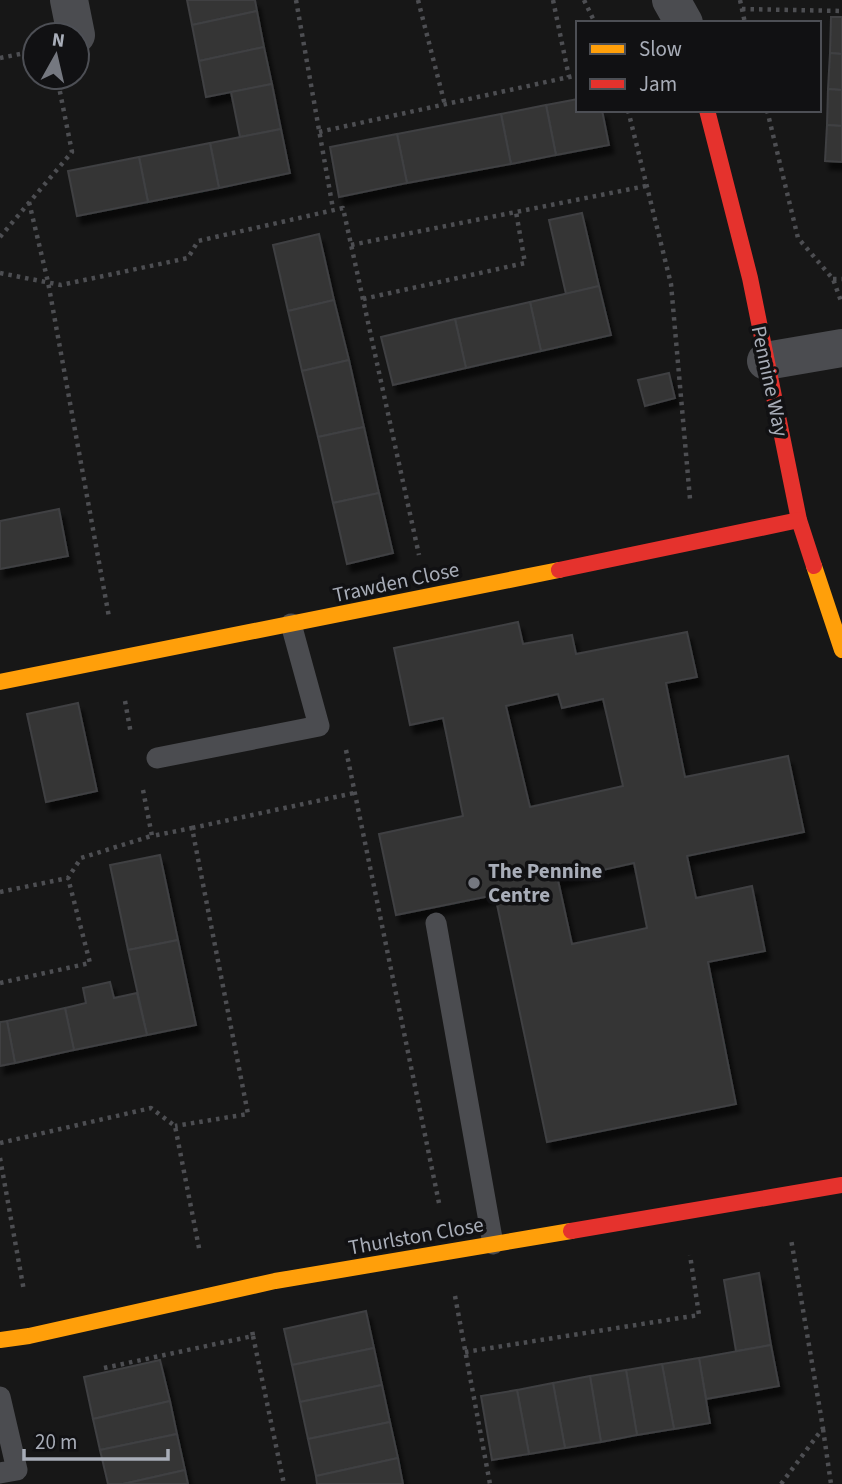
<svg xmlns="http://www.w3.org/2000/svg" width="842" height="1484" font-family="'Source Sans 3',sans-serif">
<defs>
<filter id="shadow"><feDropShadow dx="4.5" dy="8" stdDeviation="2" flood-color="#0009"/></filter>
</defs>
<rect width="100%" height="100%" fill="#171717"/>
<g fill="#353536" stroke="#3f4043" stroke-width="2" fill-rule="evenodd" filter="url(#shadow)">
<path d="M 187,0 L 255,0 L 257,11 L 192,25 Z"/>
<path d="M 257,11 L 264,47 L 199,61 L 192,25 Z"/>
<path d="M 831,17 L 842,17 L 842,54 L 830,53 Z"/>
<path d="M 264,47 L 272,84 L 206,97 L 199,61 Z"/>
<path d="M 830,53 L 842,54 L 842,90 L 828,89 Z"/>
<path d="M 272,84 L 281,129 L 240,137 L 231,92 Z"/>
<path d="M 828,89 L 842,90 L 842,126 L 827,125 Z"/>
<path d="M 578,99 L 578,110 L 602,110 L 609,145 L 556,155 L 546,105 Z"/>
<path d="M 546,105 L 556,155 L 511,164 L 501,114 Z"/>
<path d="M 501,114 L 511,164 L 407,183 L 397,134 Z"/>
<path d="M 827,125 L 842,126 L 842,162 L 825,161 Z"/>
<path d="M 281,129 L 290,173 L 219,188 L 210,143 Z"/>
<path d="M 397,134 L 407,183 L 339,197 L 330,147 Z"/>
<path d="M 210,143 L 219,188 L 148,202 L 139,157 Z"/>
<path d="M 139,157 L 148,202 L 77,216 L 68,171 Z"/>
<path d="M 582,213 L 599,286 L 566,294 L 549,220 Z"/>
<path d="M 319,234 L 334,300 L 288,311 L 273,245 Z"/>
<path d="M 599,286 L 611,335 L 541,351 L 530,302 Z"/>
<path d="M 334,300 L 349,360 L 302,371 L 288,311 Z"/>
<path d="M 530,302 L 541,351 L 466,368 L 455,319 Z"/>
<path d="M 455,319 L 466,368 L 393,385 L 381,337 Z"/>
<path d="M 349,360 L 364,427 L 318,437 L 302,371 Z"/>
<path d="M 669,373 L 675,398 L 645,406 L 638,380 Z"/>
<path d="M 364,427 L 379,493 L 333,503 L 318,437 Z"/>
<path d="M 379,493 L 393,553 L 347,564 L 333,503 Z"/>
<path d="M 59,509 L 68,556 L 0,569 L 0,521 Z"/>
<path d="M 518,622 L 523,644 L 572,635 L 576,654 L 687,632 L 697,677 L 666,683 L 685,777 L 788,756 L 804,832 L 687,856 L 696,898 L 752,886 L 765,951 L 708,962 L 736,1104 L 547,1142 L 495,895 L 396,915 L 379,834 L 463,816 L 443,718 L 410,725 L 394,648 ZM 558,694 L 562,708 L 603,699 L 623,786 L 530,807 L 506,706 ZM 634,863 L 647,928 L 572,944 L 558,880 Z"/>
<path d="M 78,703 L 97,791 L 46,802 L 27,714 Z"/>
<path d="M 160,855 L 178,940 L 128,950 L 110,865 Z"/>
<path d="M 178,940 L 196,1025 L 147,1035 L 128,950 Z"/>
<path d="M 110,982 L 114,998 L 137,993 L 147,1035 L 74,1050 L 65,1008 L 86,1003 L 83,988 Z"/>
<path d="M 65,1008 L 74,1050 L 15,1063 L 7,1021 Z"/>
<path d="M 7,1021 L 15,1063 L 0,1066 L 0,1022 Z"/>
<path d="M 759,1273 L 771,1345 L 736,1351 L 724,1280 Z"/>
<path d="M 366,1311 L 374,1348 L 292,1365 L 284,1329 Z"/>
<path d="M 771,1345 L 779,1386 L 706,1399 L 699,1358 Z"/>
<path d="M 374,1348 L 382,1385 L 300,1402 L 292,1365 Z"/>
<path d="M 699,1358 L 710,1423 L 674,1429 L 662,1364 Z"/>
<path d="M 160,1360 L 170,1401 L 93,1419 L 84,1377 Z"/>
<path d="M 662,1364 L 674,1429 L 637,1435 L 626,1370 Z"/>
<path d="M 626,1370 L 637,1435 L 601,1442 L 590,1376 Z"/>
<path d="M 590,1376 L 601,1442 L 565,1448 L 553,1383 Z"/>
<path d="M 553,1383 L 565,1448 L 529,1454 L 517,1390 Z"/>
<path d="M 382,1385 L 390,1422 L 308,1439 L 300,1402 Z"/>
<path d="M 517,1390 L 529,1454 L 492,1460 L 481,1396 Z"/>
<path d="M 170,1401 L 177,1434 L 100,1450 L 93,1419 Z"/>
<path d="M 390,1422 L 398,1458 L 316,1476 L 308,1439 Z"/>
<path d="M 177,1434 L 185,1470 L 123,1484 L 108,1484 L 100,1450 Z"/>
<path d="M 398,1458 L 403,1484 L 317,1484 L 316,1476 Z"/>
<path d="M 185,1470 L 188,1484 L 123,1484 Z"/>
</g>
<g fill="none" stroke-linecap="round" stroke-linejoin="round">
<g stroke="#4d4e52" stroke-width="4.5" stroke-dasharray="3.5 5" stroke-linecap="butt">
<path d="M 296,0 L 333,209"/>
<path d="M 418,0 L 445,105"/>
<path d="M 553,0 L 569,77"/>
<path d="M 584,0 L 595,23"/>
<path d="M 740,0 L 745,23"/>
<path d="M 742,9 L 842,11"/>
<path d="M 0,58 L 35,51"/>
<path d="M 628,110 L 671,284 L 690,499"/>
<path d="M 767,110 L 798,238 L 833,279 L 842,304"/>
<path d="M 319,132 L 578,75"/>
<path d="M 29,202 L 48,282 L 109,617"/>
<path d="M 0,237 L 72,152 L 57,77"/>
<path d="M 351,245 L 646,186"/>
<path d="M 0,273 L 61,285 L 188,258 L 198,241 L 343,208 L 419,555"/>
<path d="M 833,279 L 842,279"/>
<path d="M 363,299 L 525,263 L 516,212"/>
<path d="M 125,701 L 131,734"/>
<path d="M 346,750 L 440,1208"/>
<path d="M 143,790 L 152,836 L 192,828 L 248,1114 L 175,1126"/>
<path d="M 192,828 L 354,793"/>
<path d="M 0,892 L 68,878 L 81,858 L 151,836"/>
<path d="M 0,983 L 90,963 L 68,878"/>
<path d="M 0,1143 L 151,1108 L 175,1126 L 200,1253"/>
<path d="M 0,1158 L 24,1291"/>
<path d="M 455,1296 L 490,1484"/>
<path d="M 253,1336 L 284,1484"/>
<path d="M 465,1352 L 699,1315 L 690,1255"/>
<path d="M 104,1368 L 253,1336 L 252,1330"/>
<path d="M 823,1429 L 831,1484"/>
<path d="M 781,1484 L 823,1428 L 791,1239"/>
</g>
<g stroke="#4b4c50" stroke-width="21">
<path d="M 157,758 L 319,726 L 291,624"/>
<path d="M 436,923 L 493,1244"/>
<path d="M 0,1397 L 17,1470 L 0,1473"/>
</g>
<g stroke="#4b4c50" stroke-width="38">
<path d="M 69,0 L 76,35"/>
<path d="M 671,0 L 684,23"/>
<path d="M 766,361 L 842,348"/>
</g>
<g stroke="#ff9f0a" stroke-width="16">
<path d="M 814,566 L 842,650"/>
<path d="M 0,682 L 559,570"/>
<path d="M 0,1340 L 29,1336 L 275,1281 L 571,1231"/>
</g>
<g stroke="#e5322d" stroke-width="16">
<path d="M 707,110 L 750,278 L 799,520 L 814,566"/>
<path d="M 559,570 L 799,520"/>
<path d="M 571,1231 L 842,1185"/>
</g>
</g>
<circle fill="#757880" stroke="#111113" stroke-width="2.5" cx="474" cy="883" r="7"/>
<g text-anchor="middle" stroke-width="7" stroke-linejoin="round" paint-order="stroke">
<g font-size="21" fill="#a8adb8" stroke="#111113">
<text transform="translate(770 381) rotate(78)" y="7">Pennine Way</text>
<text transform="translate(396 582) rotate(-12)" y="7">Trawden Close</text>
<text transform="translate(416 1236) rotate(-10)" y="7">Thurlston Close</text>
</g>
<g font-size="21" font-weight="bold" fill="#a8adb8" stroke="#111113" text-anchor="start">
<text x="488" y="878">The Pennine<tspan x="488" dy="24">Centre</tspan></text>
</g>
</g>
<rect x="576" y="21" width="245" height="91" fill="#111113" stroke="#4d4f55" stroke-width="2"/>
<rect x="590" y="44" width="35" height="10" fill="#ff9f0a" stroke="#4d4f55" stroke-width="2"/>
<text x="639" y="56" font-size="21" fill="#a8adb8">Slow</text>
<rect x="590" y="79" width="35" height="10" fill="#e5322d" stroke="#4d4f55" stroke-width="2"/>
<text x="639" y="91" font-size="21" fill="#a8adb8">Jam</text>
<g transform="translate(56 56) rotate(8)"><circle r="33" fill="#111113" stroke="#4d4f55" stroke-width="2"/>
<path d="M0-5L12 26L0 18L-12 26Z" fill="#757880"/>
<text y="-10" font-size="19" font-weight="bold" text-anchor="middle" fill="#a8adb8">N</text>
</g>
<path d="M24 1449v10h144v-10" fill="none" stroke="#a8adb8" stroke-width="3.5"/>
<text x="35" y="1449" font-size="21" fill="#a8adb8" stroke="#111113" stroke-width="5" paint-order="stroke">20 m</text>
</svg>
